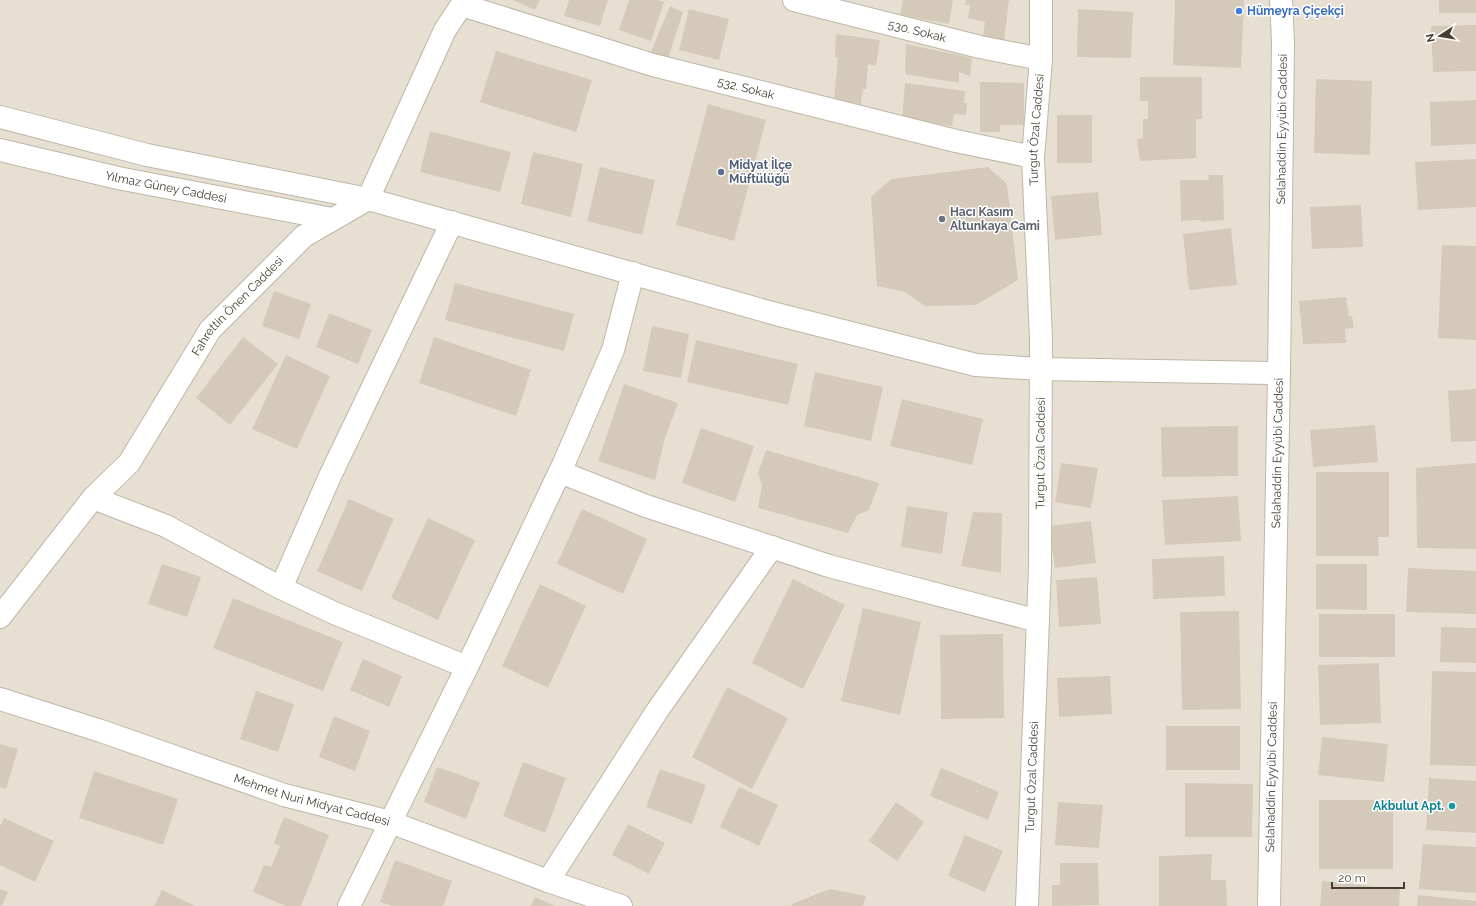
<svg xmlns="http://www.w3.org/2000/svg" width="1476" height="906" font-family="Raleway,sans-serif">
<rect width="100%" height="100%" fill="#f3eee4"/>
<rect fill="#e7e0d2" x="0" y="0" width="1476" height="906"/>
<g fill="#d5cab9">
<path d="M 513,0 L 540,0 L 535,10 Z"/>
<path d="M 569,0 L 608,0 L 600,26 L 564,16 Z"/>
<path d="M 629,0 L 658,0 L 664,2 L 651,41 L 619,30 Z"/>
<path d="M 903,0 L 953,0 L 949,24 L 900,15 Z"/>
<path d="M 966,0 L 1009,0 L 1004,41 L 983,36 L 985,22 L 968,18 L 970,5 L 965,5 Z"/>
<path d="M 1175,0 L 1244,0 L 1241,68 L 1173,65 Z"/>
<rect x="1439" y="0" width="37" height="13"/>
<path d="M 670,6 L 683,12 L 668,59 L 651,52 Z"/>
<path d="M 689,9 L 729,19 L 719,60 L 679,50 Z"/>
<path d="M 1078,9 L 1133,12 L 1131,58 L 1077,57 Z"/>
<path d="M 1476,25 L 1476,71 L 1433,72 L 1431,26 Z"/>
<path d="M 836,34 L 880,40 L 876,66 L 868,64 L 866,89 L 863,89 L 861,104 L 834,100 L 838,58 L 835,57 Z"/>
<path d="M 906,44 L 972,58 L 970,76 L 959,72 L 959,83 L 905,74 Z"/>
<path d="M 496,51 L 592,80 L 576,132 L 480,102 Z"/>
<path d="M 1140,77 L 1202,77 L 1202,119 L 1196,119 L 1196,158 L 1140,161 L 1137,139 L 1143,138 L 1143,119 L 1148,119 L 1148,101 L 1140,101 Z"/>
<path d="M 1316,79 L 1372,81 L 1370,155 L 1314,153 Z"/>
<path d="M 980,82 L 1024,83 L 1024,125 L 1000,125 L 1000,132 L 980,132 Z"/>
<path d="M 905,83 L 965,91 L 964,103 L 967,103 L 966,115 L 954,114 L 952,126 L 902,119 Z"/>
<path d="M 1476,100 L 1476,144 L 1431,146 L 1430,102 Z"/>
<path d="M 708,104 L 766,120 L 734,241 L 676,225 Z"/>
<rect x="1057" y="115" width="35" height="48"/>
<path d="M 430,131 L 511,152 L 500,192 L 420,172 Z"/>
<path d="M 533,152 L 583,164 L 571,217 L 521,204 Z"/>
<path d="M 1476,159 L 1476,207 L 1418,210 L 1415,162 Z"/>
<path d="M 600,167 L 655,180 L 642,235 L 587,221 Z"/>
<path d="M 988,167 L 1007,184 L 1018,280 L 976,305 L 925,306 L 905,292 L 877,286 L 871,197 L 891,179 Z"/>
<path d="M 1208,175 L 1223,175 L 1224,220 L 1201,222 L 1201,220 L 1181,221 L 1180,180 L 1209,180 Z"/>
<path d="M 1098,192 L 1102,235 L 1055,240 L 1051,196 Z"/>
<path d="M 1361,205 L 1363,247 L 1312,249 L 1310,207 Z"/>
<path d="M 1231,228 L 1237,285 L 1189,290 L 1183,234 Z"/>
<path d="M 1442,245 L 1476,246 L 1476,340 L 1438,338 Z"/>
<path d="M 455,283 L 574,314 L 564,351 L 445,320 Z"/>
<path d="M 274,291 L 311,304 L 299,339 L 262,326 Z"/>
<path d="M 1346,297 L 1349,317 L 1352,316 L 1354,328 L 1345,329 L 1346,343 L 1303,344 L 1299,301 Z"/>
<path d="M 329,313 L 372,330 L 358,364 L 316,347 Z"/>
<path d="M 652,326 L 689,334 L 681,378 L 643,371 Z"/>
<path d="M 243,337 L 278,364 L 230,425 L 196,398 Z"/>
<path d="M 434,337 L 531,370 L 516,416 L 419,383 Z"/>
<path d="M 696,340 L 798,364 L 788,405 L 687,382 Z"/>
<path d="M 286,355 L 330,376 L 297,449 L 252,429 Z"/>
<path d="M 815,372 L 883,387 L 871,441 L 804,426 Z"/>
<path d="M 624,384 L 678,403 L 665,438 L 655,480 L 598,461 Z"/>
<path d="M 1476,389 L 1476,441 L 1451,442 L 1448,391 Z"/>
<path d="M 902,399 L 983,419 L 972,465 L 890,446 Z"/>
<path d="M 1375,425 L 1378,462 L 1313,467 L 1310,430 Z"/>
<path d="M 1238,426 L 1238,476 L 1162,477 L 1161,427 Z"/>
<path d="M 701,428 L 754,446 L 735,502 L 682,483 Z"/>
<path d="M 766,450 L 879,483 L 869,510 L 857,515 L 848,533 L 758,508 L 762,485 L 758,473 Z"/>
<path d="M 1061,463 L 1098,468 L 1091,508 L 1055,502 Z"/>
<path d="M 1476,463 L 1476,549 L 1417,548 L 1416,468 Z"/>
<path d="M 1316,472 L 1389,472 L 1389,537 L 1378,537 L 1379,556 L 1316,556 Z"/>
<path d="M 1238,496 L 1241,541 L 1165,545 L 1162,500 Z"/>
<path d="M 349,499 L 394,519 L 362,591 L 317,571 Z"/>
<path d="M 907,506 L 948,512 L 942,554 L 901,547 Z"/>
<path d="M 582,509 L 647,539 L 623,594 L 557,564 Z"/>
<path d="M 973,512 L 1002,513 L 1001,573 L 961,566 Z"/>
<path d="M 428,518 L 475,540 L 438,620 L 391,598 Z"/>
<path d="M 1091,521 L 1096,563 L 1055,568 L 1049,526 Z"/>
<path d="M 1224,556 L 1225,596 L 1153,599 L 1152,559 Z"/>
<path d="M 162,564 L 201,577 L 187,617 L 148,604 Z"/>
<path d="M 1316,564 L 1367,564 L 1367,610 L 1316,609 Z"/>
<path d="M 1408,568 L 1476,571 L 1476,614 L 1406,612 Z"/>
<path d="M 1097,577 L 1101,624 L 1059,627 L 1056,580 Z"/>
<path d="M 793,579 L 845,605 L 803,689 L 752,663 Z"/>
<path d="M 540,584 L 586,606 L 548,688 L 502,666 Z"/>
<path d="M 233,598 L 343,642 L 323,691 L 213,648 Z"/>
<path d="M 863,608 L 921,622 L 900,715 L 841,701 Z"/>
<path d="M 1239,611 L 1241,709 L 1182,710 L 1180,612 Z"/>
<rect x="1319" y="614" width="76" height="43"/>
<path d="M 1441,627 L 1476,628 L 1476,663 L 1440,662 Z"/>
<path d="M 1003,634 L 1004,718 L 941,719 L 940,635 Z"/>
<path d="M 363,659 L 402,676 L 389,707 L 350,690 Z"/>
<path d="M 1379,663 L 1381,723 L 1320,725 L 1318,665 Z"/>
<path d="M 1432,671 L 1476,672 L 1476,766 L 1430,765 Z"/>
<path d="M 1110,676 L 1112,714 L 1059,717 L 1057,678 Z"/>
<path d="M 727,687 L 788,718 L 752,789 L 692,757 Z"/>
<path d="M 256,691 L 294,704 L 278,752 L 240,739 Z"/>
<path d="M 334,716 L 370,731 L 355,771 L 319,757 Z"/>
<rect x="1166" y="726" width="74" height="44"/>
<path d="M 1322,737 L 1388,744 L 1384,782 L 1318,775 Z"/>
<path d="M 0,744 L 18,749 L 6,789 L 0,787 Z"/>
<path d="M 523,762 L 566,778 L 545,833 L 503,816 Z"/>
<path d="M 437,767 L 480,782 L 466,819 L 424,802 Z"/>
<path d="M 941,768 L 999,792 L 988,820 L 930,796 Z"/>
<path d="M 660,769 L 706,785 L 692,824 L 646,807 Z"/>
<path d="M 94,771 L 178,799 L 163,845 L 79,818 Z"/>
<path d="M 1429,778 L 1476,781 L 1476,833 L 1426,830 Z"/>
<path d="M 1185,783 L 1253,784 L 1252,837 L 1185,837 Z"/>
<path d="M 739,787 L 778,805 L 759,846 L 720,827 Z"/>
<rect x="1319" y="800" width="74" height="69"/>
<path d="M 896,802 L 924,822 L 897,861 L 869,841 Z"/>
<path d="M 1058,802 L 1103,805 L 1099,848 L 1055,845 Z"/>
<path d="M 284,817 L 329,835 L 301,906 L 286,906 L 253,892 L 264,865 L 271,867 L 280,846 L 274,843 Z"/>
<path d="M 4,818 L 54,841 L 35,882 L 0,865 L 0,826 Z"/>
<path d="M 628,824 L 665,843 L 649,874 L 612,855 Z"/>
<path d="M 965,835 L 1003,851 L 985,892 L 948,876 Z"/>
<path d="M 1423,844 L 1476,847 L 1476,893 L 1419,889 Z"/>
<path d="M 1212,854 L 1211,880 L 1226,880 L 1227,906 L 1159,906 L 1159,856 Z"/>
<path d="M 395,860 L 452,881 L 443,906 L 393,906 L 380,902 Z"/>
<path d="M 1060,863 L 1098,863 L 1099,905 L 1052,906 L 1052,885 L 1060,885 Z"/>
<path d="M 1322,881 L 1400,889 L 1399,906 L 1320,906 Z"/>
<path d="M 0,889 L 8,892 L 2,906 L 0,906 Z"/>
<path d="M 830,889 L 866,896 L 863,906 L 791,906 L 794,903 Z"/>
<path d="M 162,890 L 195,906 L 154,906 Z"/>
<path d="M 1418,895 L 1476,901 L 1476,906 L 1417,906 Z"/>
<path d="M 535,897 L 554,906 L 531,906 Z"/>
</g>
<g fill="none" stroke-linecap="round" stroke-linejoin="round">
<g stroke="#beb6a7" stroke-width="24">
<g id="minor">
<path id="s1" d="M 794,0 L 980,47 L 1041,59"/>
<path id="s2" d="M 462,5 L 653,65 L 956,141 L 1033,157"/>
<path d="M 0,117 L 147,155 L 368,199 L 776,314 L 976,365 L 1040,369 L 1279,373"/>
<path id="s3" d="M 0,150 L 118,178 L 332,219"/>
<path d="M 560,472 L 646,506 L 829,566 L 1038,621"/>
<path d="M 93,498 L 166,526 L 281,588 L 334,613 L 467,667"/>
<path d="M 281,588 L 330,476 L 452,222"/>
<path id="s4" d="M 0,617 L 93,498 L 129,463 L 210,330 L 304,236 L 368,199 L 445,30 L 465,0"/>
<path id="s5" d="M 0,699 L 101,731 L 284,795 L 390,822 L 548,881 L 621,906"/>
<path d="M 548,881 L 657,711 L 772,547"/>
<path d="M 349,906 L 467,667 L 564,463 L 613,350 L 633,273"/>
<path id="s6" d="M 1027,906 L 1040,566 L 1041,339 L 1033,157 L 1041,59 L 1041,0"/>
<path id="s7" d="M 1269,906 L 1279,373 L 1283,42 L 1281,0"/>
</g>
</g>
<use href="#minor" stroke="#fff" stroke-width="22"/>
</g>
<circle fill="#3f7fe0" stroke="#fff" stroke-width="1.5" cx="1239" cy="11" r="4"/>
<circle fill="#5c6f8a" stroke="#fff" stroke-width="1.5" cx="721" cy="172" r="4"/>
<circle fill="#6b7280" stroke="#fff" stroke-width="1.5" cx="942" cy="219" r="4"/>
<circle fill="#0f9aa8" stroke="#fff" stroke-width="1.5" cx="1452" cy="806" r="4"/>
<g text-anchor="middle" stroke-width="3" stroke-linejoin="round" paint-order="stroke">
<g font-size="12" font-weight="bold" fill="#366cbe" stroke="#fff" text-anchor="start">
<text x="1247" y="15">Hümeyra Çiçekçi</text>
</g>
<g font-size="12" fill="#453e34" stroke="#fff">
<text dy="4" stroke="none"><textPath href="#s1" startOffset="127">530. Sokak</textPath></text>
<text dy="4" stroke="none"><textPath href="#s2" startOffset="296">532. Sokak</textPath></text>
<text dy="4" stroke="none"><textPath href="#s6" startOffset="777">Turgut Özal Caddesi</textPath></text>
<text dy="4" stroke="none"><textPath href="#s7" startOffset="777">Selahaddin Eyyübi Caddesi</textPath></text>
<text dy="4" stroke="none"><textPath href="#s3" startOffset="170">Yılmaz Güney Caddesi</textPath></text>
<text dy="4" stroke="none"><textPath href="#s4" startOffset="393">Fahrettin Önen Caddesi</textPath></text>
<text dy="4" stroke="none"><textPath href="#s6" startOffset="453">Turgut Özal Caddesi</textPath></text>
<text dy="4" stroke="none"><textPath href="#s7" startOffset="453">Selahaddin Eyyübi Caddesi</textPath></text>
<text dy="4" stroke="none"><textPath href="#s6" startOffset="129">Turgut Özal Caddesi</textPath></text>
<text dy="4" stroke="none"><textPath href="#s7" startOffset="129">Selahaddin Eyyübi Caddesi</textPath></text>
<text dy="4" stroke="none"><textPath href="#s5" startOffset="328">Mehmet Nuri Midyat Caddesi</textPath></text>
</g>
<g font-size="12" font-weight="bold" fill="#4e5e75" stroke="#fff" text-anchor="start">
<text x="729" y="169">Midyat İlçe<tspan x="729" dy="14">Müftülüğü</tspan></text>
</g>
<g font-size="12" font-weight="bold" fill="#5b616d" stroke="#fff" text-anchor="start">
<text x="950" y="216">Hacı Kasım<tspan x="950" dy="14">Altunkaya Cami</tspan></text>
</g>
<g font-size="12" font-weight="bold" fill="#0d838f" stroke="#fff" text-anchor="end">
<text x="1444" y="810">Akbulut Apt.</text>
</g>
</g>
<g transform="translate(1440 36) rotate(258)" stroke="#ffffff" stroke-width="3" paint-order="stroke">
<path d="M0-3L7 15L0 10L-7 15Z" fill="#453e34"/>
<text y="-6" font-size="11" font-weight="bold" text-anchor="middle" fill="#453e34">N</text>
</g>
<path d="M1332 882v6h72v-6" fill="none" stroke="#453e34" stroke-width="2"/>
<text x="1338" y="882" font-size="12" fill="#453e34" stroke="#ffffff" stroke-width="3" paint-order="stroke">20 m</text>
</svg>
